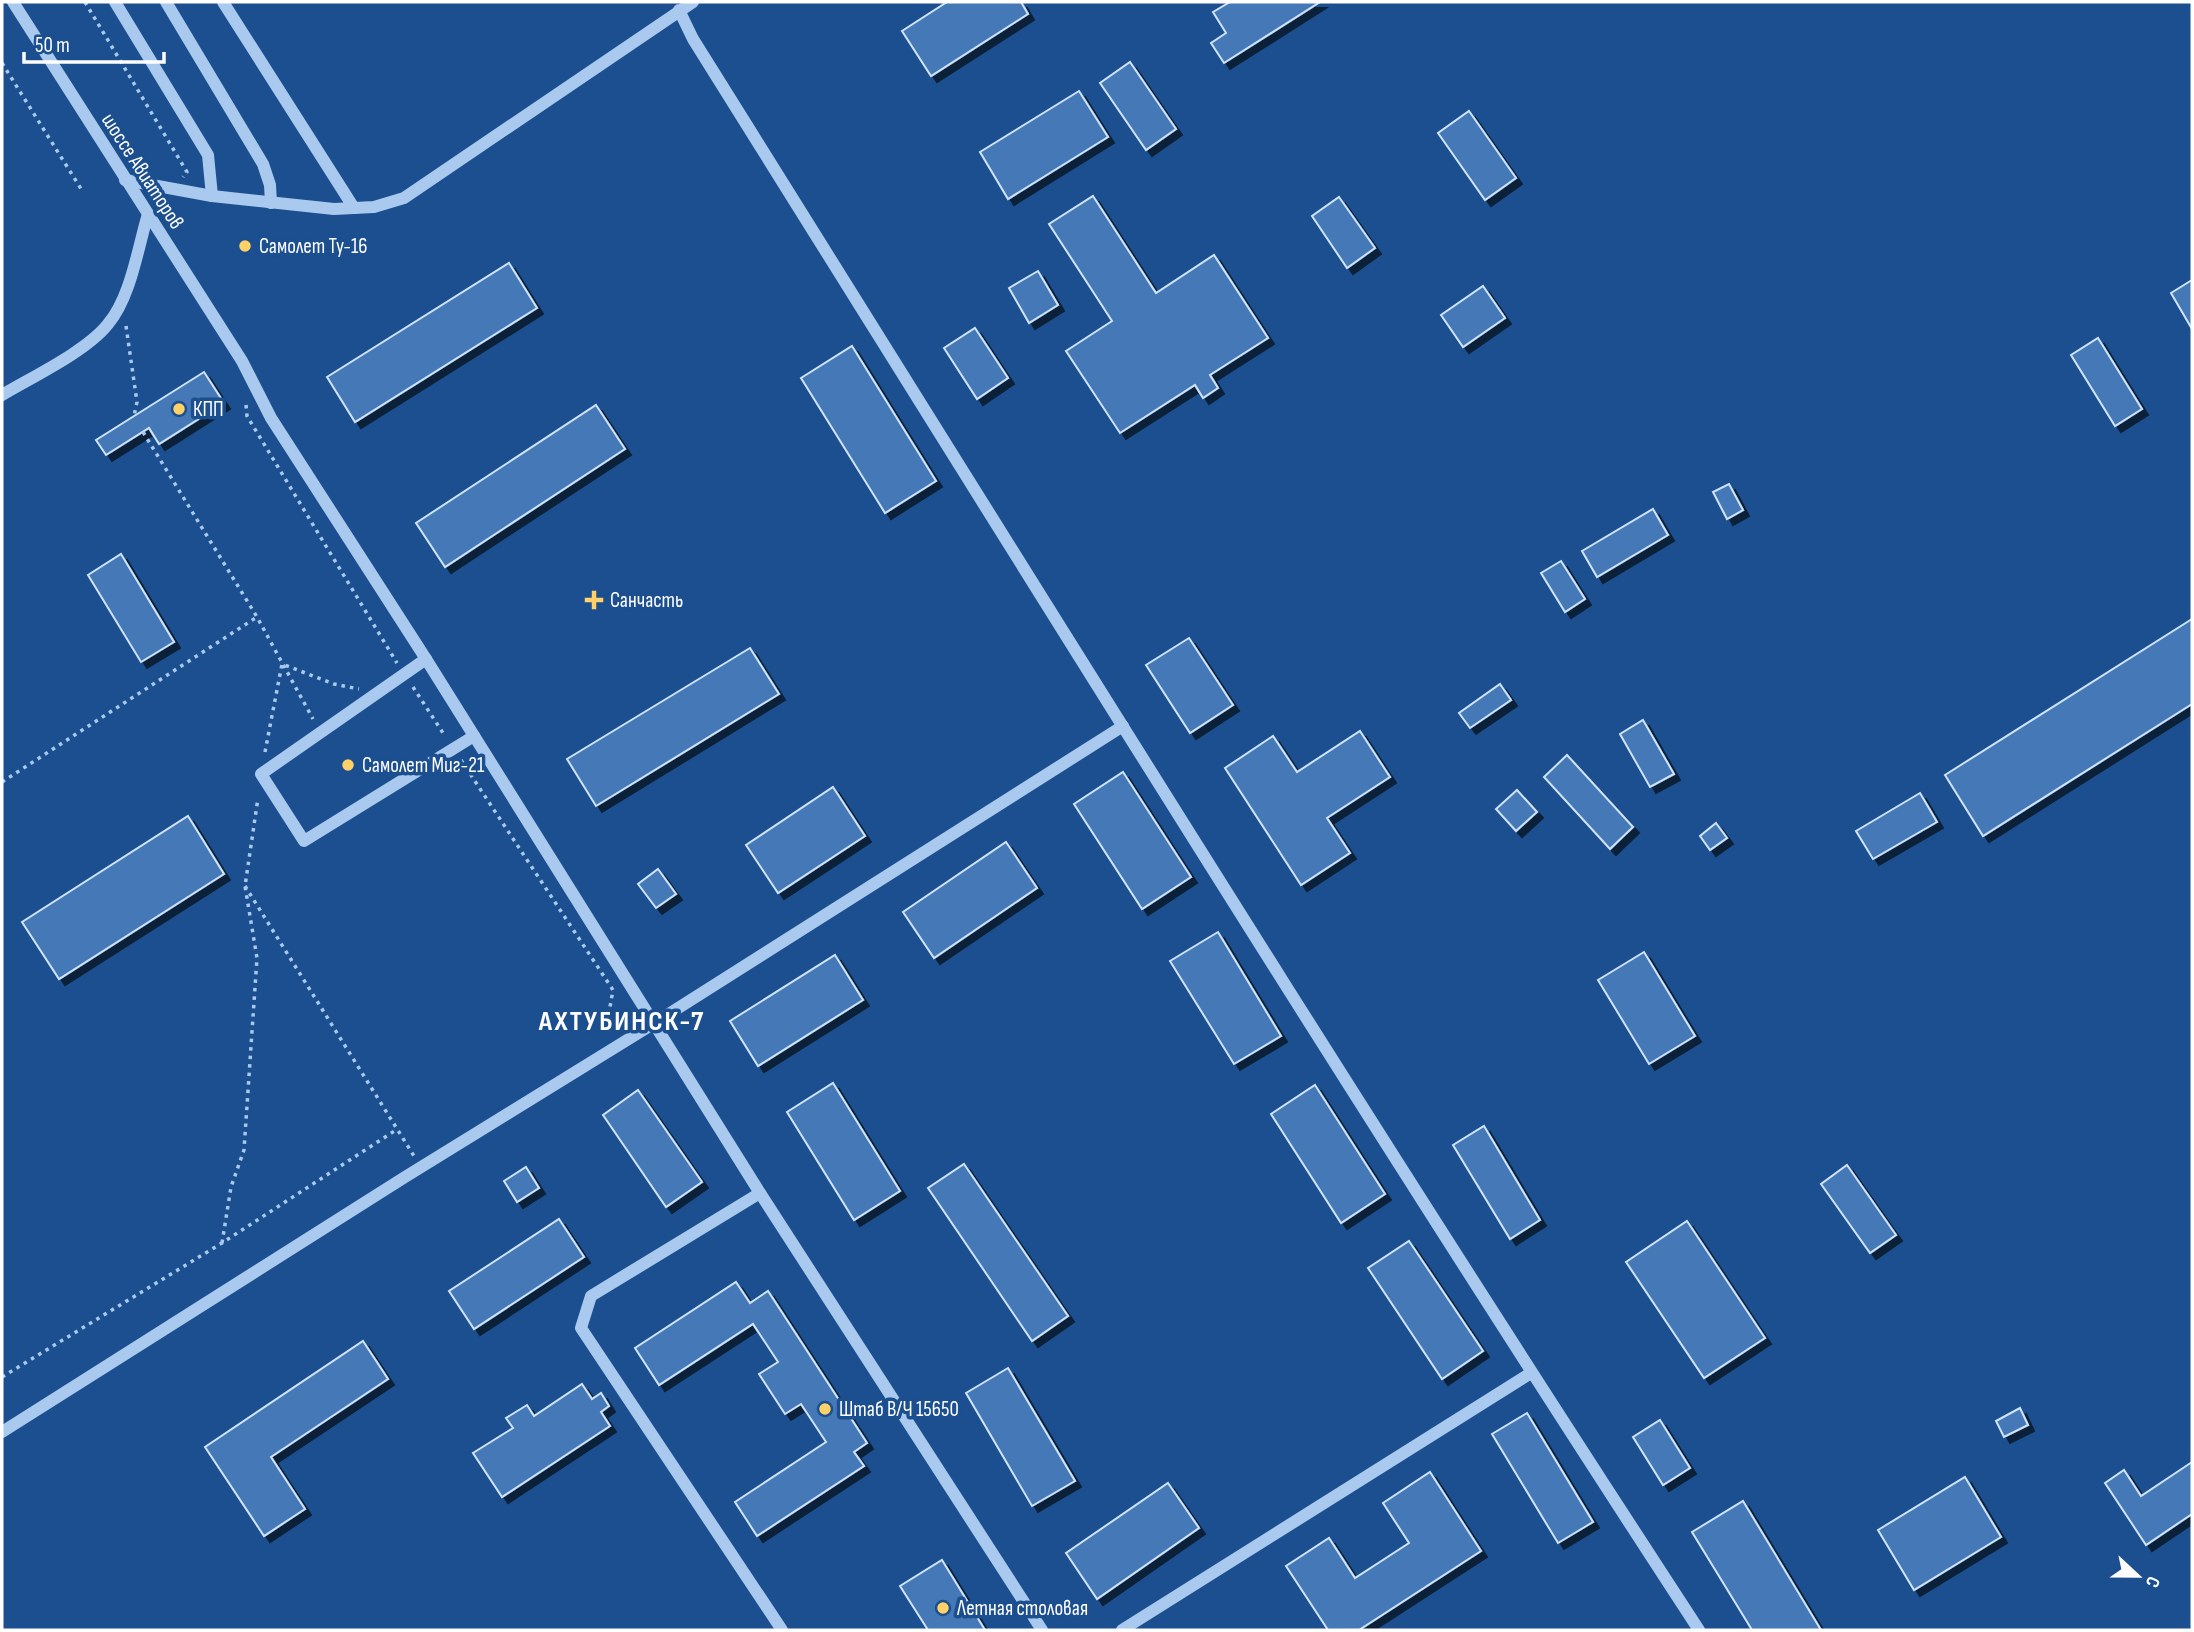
<svg xmlns="http://www.w3.org/2000/svg" width="2194" height="1632" font-family="'Sofia Sans Condensed',sans-serif">
<defs>
<filter id="shadow"><feDropShadow dx="6" dy="6" stdDeviation="0" flood-color="#0009"/></filter>
</defs>
<rect width="100%" height="100%" fill="#1b4f8f"/>
<g fill="#4478b7" stroke="#cfe3fa" stroke-width="2" filter="url(#shadow)">
<path d="M 947,2 L 1021,2 L 1028,14 L 931,76 L 902,31 Z"/>
<path d="M 1230,2 L 1320,2 L 1224,63 L 1211,43 L 1226,33 L 1213,12 Z"/>
<path d="M 1130,62 L 1176,129 L 1146,150 L 1100,83 Z"/>
<path d="M 1079,91 L 1108,137 L 1008,199 L 980,152 Z"/>
<path d="M 1469,111 L 1516,178 L 1485,200 L 1438,133 Z"/>
<path d="M 1093,196 L 1156,293 L 1214,255 L 1268,338 L 1210,375 L 1218,388 L 1203,398 L 1195,385 L 1120,433 L 1066,351 L 1112,321 L 1049,224 Z"/>
<path d="M 1339,197 L 1375,248 L 1347,268 L 1312,216 Z"/>
<path d="M 509,263 L 537,308 L 355,422 L 327,377 Z"/>
<path d="M 1038,271 L 1058,305 L 1029,323 L 1009,288 Z"/>
<path d="M 2192,280 L 2192,329 L 2171,293 Z"/>
<path d="M 1483,286 L 1505,318 L 1463,347 L 1441,315 Z"/>
<path d="M 975,328 L 1008,378 L 977,399 L 944,348 Z"/>
<path d="M 2098,338 L 2142,409 L 2115,426 L 2071,355 Z"/>
<path d="M 852,346 L 936,481 L 885,513 L 801,378 Z"/>
<path d="M 204,372 L 224,403 L 159,444 L 149,428 L 106,455 L 96,440 Z"/>
<path d="M 596,405 L 625,449 L 445,567 L 416,523 Z"/>
<path d="M 1729,484 L 1743,510 L 1727,519 L 1713,492 Z"/>
<path d="M 1653,509 L 1668,535 L 1597,577 L 1582,551 Z"/>
<path d="M 121,554 L 174,642 L 141,662 L 88,575 Z"/>
<path d="M 1561,561 L 1585,599 L 1565,612 L 1541,573 Z"/>
<path d="M 2192,619 L 2192,704 L 1983,836 L 1945,775 Z"/>
<path d="M 1189,638 L 1233,705 L 1190,733 L 1146,665 Z"/>
<path d="M 750,648 L 779,694 L 596,806 L 567,759 Z"/>
<path d="M 1500,684 L 1511,700 L 1470,728 L 1459,713 Z"/>
<path d="M 1643,720 L 1674,774 L 1650,787 L 1620,734 Z"/>
<path d="M 1360,731 L 1390,777 L 1327,818 L 1350,853 L 1301,885 L 1225,768 L 1273,736 L 1297,772 Z"/>
<path d="M 1567,755 L 1633,827 L 1610,849 L 1544,777 Z"/>
<path d="M 1123,772 L 1191,877 L 1142,909 L 1074,804 Z"/>
<path d="M 833,787 L 865,836 L 778,893 L 746,845 Z"/>
<path d="M 1517,790 L 1537,812 L 1516,831 L 1496,809 Z"/>
<path d="M 1920,793 L 1937,822 L 1873,859 L 1856,831 Z"/>
<path d="M 188,816 L 224,874 L 59,979 L 22,922 Z"/>
<path d="M 1716,823 L 1727,838 L 1710,850 L 1700,836 Z"/>
<path d="M 1006,842 L 1037,888 L 934,958 L 903,912 Z"/>
<path d="M 658,869 L 676,894 L 656,908 L 638,884 Z"/>
<path d="M 1218,932 L 1281,1036 L 1234,1064 L 1170,961 Z"/>
<path d="M 1644,952 L 1695,1036 L 1649,1064 L 1598,980 Z"/>
<path d="M 835,955 L 863,1000 L 758,1066 L 730,1021 Z"/>
<path d="M 833,1083 L 900,1191 L 854,1220 L 787,1112 Z"/>
<path d="M 1315,1085 L 1385,1194 L 1341,1223 L 1271,1114 Z"/>
<path d="M 638,1090 L 702,1182 L 666,1207 L 603,1115 Z"/>
<path d="M 1484,1126 L 1540,1220 L 1510,1239 L 1453,1145 Z"/>
<path d="M 964,1164 L 1068,1316 L 1032,1341 L 928,1188 Z"/>
<path d="M 1847,1165 L 1896,1235 L 1870,1253 L 1821,1184 Z"/>
<path d="M 526,1167 L 539,1188 L 517,1202 L 504,1181 Z"/>
<path d="M 559,1219 L 584,1257 L 474,1329 L 449,1291 Z"/>
<path d="M 1687,1221 L 1765,1338 L 1704,1378 L 1626,1262 Z"/>
<path d="M 1409,1241 L 1483,1351 L 1442,1379 L 1368,1268 Z"/>
<path d="M 736,1282 L 750,1303 L 768,1291 L 867,1443 L 854,1452 L 864,1466 L 757,1536 L 735,1502 L 826,1442 L 801,1404 L 785,1414 L 759,1374 L 778,1362 L 753,1324 L 659,1385 L 635,1348 Z"/>
<path d="M 363,1341 L 388,1379 L 271,1457 L 305,1509 L 264,1536 L 205,1447 Z"/>
<path d="M 1008,1368 L 1075,1481 L 1032,1506 L 966,1393 Z"/>
<path d="M 582,1384 L 592,1399 L 601,1393 L 609,1406 L 601,1412 L 610,1426 L 502,1497 L 473,1453 L 513,1428 L 506,1418 L 527,1405 L 534,1416 Z"/>
<path d="M 2020,1408 L 2028,1425 L 2004,1437 L 1996,1421 Z"/>
<path d="M 1527,1413 L 1593,1522 L 1558,1543 L 1492,1434 Z"/>
<path d="M 1660,1420 L 1690,1468 L 1663,1485 L 1633,1437 Z"/>
<path d="M 2192,1462 L 2192,1514 L 2146,1545 L 2105,1483 L 2124,1470 L 2141,1496 Z"/>
<path d="M 1430,1472 L 1481,1551 L 1359,1630 L 1328,1630 L 1286,1566 L 1329,1538 L 1355,1578 L 1409,1543 L 1383,1503 Z"/>
<path d="M 1965,1477 L 2001,1537 L 1914,1590 L 1878,1530 Z"/>
<path d="M 1168,1483 L 1199,1528 L 1097,1599 L 1066,1553 Z"/>
<path d="M 1743,1501 L 1821,1630 L 1752,1630 L 1692,1532 Z"/>
<path d="M 942,1560 L 985,1630 L 928,1630 L 900,1586 Z"/>
</g>
<g fill="none" stroke-linecap="round" stroke-linejoin="round">
<g stroke="#a9c9ee" stroke-width="3.5" stroke-dasharray="3.5 5" stroke-linecap="butt">
<path d="M 85,2 L 187,172 L 183,177"/>
<path d="M 2,63 L 83,192"/>
<path d="M 126,326 L 137,402 L 134,416"/>
<path d="M 246,405 L 247,416 L 397,663"/>
<path d="M 143,432 L 257,617 L 313,719"/>
<path d="M 413,687 L 445,736"/>
<path d="M 265,752 L 282,664 L 334,684 L 359,689"/>
<path d="M 461,760 L 613,990 L 605,1035"/>
<path d="M 2,782 L 257,617"/>
<path d="M 245,886 L 414,1156"/>
<path d="M 222,1243 L 231,1187 L 244,1150 L 257,958 L 245,886 L 258,798"/>
<path d="M 2,1377 L 222,1243 L 396,1130"/>
</g>
<g stroke="#a9c9ee" stroke-width="12">
<path d="M 13,2 L 242,361 L 271,418 L 426,659 L 760,1193 L 1042,1630"/>
<path d="M 115,2 L 208,155 L 212,196"/>
<path d="M 166,2 L 263,164 L 270,185 L 271,203"/>
<path d="M 223,2 L 354,208"/>
<path d="M 679,10 L 693,39 C 1026,571 1356,1105 1699,1630"/>
<path d="M 125,180 L 212,196 L 334,209 L 374,207 L 404,198 L 693,2"/>
<path d="M 2,395 C 32,377 87,351 108,324 C 131,297 138,247 148,214"/>
<path d="M 426,659 L 261,774 L 304,841 L 474,736"/>
<path d="M 760,1193 L 591,1296 L 581,1328 L 782,1630"/>
<path d="M 2,1432 L 405,1177 L 653,1024 L 1123,726"/>
<path d="M 1122,1630 L 1531,1373"/>
</g>
</g>
<g fill="#ffd166" stroke="#1b4f8f" stroke-width="2.5">
<circle cx="245" cy="246" r="7"/>
<circle cx="179" cy="409" r="7"/>
<path d="M590.5 589.5h7v7h7v7h-7v7h-7v-7h-7v-7h7z"/>
<circle cx="348" cy="765" r="7"/>
<circle cx="825" cy="1409" r="7"/>
<circle cx="943" cy="1608" r="7"/>
</g>
<g text-anchor="middle" stroke-width="7" stroke-linejoin="round" paint-order="stroke">
<g font-size="21" fill="#fff" stroke="#1b4f8f">
<text transform="translate(143 171) rotate(57)" y="7">шоссе Авиаторов</text>
</g>
<g font-size="21" fill="#fff" stroke="#1b4f8f" text-anchor="start">
<text x="259" y="253">Самолет Ту-16</text>
<text x="193" y="416">КПП</text>
<text x="610" y="607">Санчасть</text>
<text x="362" y="772">Самолет Миг-21</text>
<text x="839" y="1416">Штаб В/Ч 15650</text>
<text x="957" y="1615">Летная столовая</text>
</g>
<g font-size="28" font-weight="bold" letter-spacing="2" fill="#fff" stroke="#1b4f8f">
<text x="622" y="1030">АХТУБИНСК-7</text>
</g>
</g>
<rect width="2194" height="1632" fill="none" stroke="#ffffff" stroke-width="7"/>
<g transform="translate(2138 1576) rotate(112)" stroke="#1b4f8f" stroke-width="5" paint-order="stroke">
<path d="M0-5L12 26L0 18L-12 26Z" fill="#ffffff"/>
<text y="-10" font-size="19" font-weight="bold" text-anchor="middle" fill="#ffffff">С</text>
</g>
<path d="M24 52v10h140v-10" fill="none" stroke="#ffffff" stroke-width="3.5"/>
<text x="35" y="52" font-size="21" fill="#ffffff" stroke="#1b4f8f" stroke-width="5" paint-order="stroke">50 m</text>
</svg>
